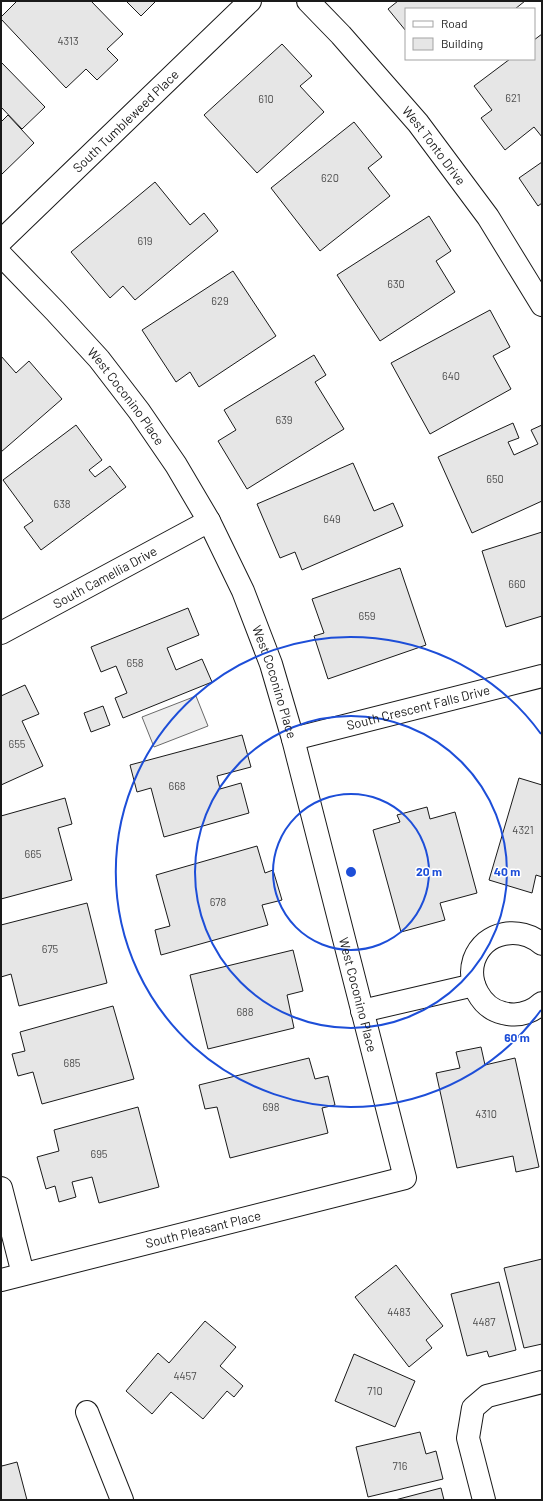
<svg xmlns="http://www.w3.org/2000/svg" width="543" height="1501" font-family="Barlow,sans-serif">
<rect width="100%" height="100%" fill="#fff"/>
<path fill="#ededed" stroke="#6a6a6a" d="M 196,696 L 208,726 L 154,747 L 142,717 Z"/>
<g fill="#e6e6e6" stroke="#1a1a1a">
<path d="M 17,1 L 91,1 L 123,34 L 107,49 L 118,60 L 97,80 L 86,69 L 66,88 L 1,19 L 1,17 Z"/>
<path d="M 126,1 L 156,1 L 141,16 Z"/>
<path d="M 398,1 L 525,1 L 515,9 L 406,9 L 406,31 L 388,9 Z"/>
<path d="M 542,34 L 542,137 L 534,127 L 505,150 L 481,118 L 492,110 L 474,86 L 510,59 L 534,59 L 534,40 Z"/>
<path d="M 282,44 L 312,76 L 300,86 L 324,112 L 257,173 L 204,115 Z"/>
<path d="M 1,62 L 45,107 L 22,129 L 1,107 Z"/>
<path d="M 8,115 L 34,143 L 1,175 L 1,122 Z"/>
<path d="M 354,122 L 382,157 L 368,168 L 390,196 L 320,251 L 271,188 Z"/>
<path d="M 542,162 L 542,203 L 538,206 L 519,178 Z"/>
<path d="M 155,182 L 190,225 L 204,213 L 218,231 L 135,300 L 123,286 L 110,298 L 71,252 Z"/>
<path d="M 429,216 L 451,251 L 436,261 L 455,292 L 380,341 L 337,275 Z"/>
<path d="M 233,271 L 276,336 L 199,387 L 190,372 L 176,382 L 142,330 Z"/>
<path d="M 490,310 L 510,347 L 493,356 L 511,389 L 430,434 L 391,363 Z"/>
<path d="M 314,355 L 326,375 L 315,382 L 344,429 L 247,489 L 218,441 L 236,430 L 224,410 Z"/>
<path d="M 1,356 L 16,373 L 29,361 L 62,399 L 1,452 Z"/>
<path d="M 513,423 L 519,438 L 508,442 L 514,455 L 538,444 L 531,430 L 542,425 L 542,501 L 472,533 L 438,457 Z"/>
<path d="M 76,425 L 102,460 L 89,470 L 95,477 L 110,466 L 126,487 L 41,550 L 24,527 L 33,521 L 3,480 Z"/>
<path d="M 353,463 L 374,511 L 393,503 L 403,526 L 302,570 L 295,552 L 280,558 L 257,504 Z"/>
<path d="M 542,532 L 542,616 L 506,627 L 482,551 Z"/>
<path d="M 400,568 L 426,645 L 328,679 L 314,636 L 324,633 L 312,599 Z"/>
<path d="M 188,608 L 199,635 L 167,648 L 176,670 L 202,659 L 212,682 L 123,718 L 115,698 L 127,693 L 116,666 L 101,672 L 91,647 Z"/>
<path d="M 25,685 L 39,714 L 22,721 L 43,766 L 1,785 L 1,696 Z"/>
<path d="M 103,706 L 110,725 L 91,732 L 84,713 Z"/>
<path d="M 242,735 L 251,767 L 217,776 L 220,789 L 241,783 L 249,813 L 164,837 L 151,788 L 137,792 L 130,765 Z"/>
<path d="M 519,778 L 542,785 L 542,877 L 536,875 L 532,893 L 489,880 Z"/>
<path d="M 65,798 L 72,824 L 58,828 L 72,880 L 1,899 L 1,816 Z"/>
<path d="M 427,807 L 430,819 L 455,812 L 477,893 L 440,903 L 445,920 L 401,932 L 373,830 L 400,822 L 397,815 Z"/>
<path d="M 257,846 L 265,873 L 273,870 L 282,900 L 262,905 L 268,925 L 161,955 L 155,930 L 170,926 L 156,875 Z"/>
<path d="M 87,903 L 107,983 L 19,1006 L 11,974 L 1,977 L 1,925 Z"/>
<path d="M 293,950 L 303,991 L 287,995 L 294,1028 L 208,1049 L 190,975 Z"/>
<path d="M 113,1006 L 134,1079 L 42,1104 L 33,1072 L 18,1076 L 12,1054 L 25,1051 L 20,1032 Z"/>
<path d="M 481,1047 L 485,1065 L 515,1058 L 539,1167 L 516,1172 L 513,1156 L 457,1168 L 436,1073 L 460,1068 L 456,1052 Z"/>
<path d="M 309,1058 L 315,1079 L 328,1076 L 335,1105 L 322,1108 L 328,1133 L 230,1158 L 217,1107 L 205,1109 L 199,1085 Z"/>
<path d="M 138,1107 L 159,1187 L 99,1203 L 92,1177 L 72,1182 L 76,1197 L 59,1202 L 55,1186 L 46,1189 L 37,1157 L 59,1151 L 54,1130 Z"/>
<path d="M 542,1259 L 542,1344 L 524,1348 L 504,1268 Z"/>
<path d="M 396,1265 L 443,1326 L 426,1340 L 432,1348 L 409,1367 L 355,1297 Z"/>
<path d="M 499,1282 L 516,1350 L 489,1357 L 487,1351 L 467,1356 L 451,1294 Z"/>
<path d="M 205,1321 L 236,1347 L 220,1366 L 243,1386 L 234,1397 L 227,1391 L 203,1419 L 171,1392 L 152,1414 L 126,1391 L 158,1353 L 169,1363 Z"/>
<path d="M 354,1354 L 415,1381 L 395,1427 L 335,1401 Z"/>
<path d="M 420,1432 L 426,1454 L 436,1451 L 443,1479 L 368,1497 L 356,1447 Z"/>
<path d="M 17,1462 L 27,1500 L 1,1500 L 1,1463 L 2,1466 Z"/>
<path d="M 441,1488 L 444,1500 L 395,1500 Z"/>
</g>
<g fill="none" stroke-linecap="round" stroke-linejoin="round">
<g stroke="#1a1a1a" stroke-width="24">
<g id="street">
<path id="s1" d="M 308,1 L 341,35 L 418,123 L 488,217 L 542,305"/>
<path id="s2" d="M 1,241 L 250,1"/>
<path id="s3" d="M 1,255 L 55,311 L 99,359 L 139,411 L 176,465 L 209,521 L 243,591 L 271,664 L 293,739 L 405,1178 L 1,1280"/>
<path id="s4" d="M 1,633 L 209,521"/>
<path id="s5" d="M 293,739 L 542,676"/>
<path d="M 542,944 C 520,926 485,930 474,960 C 467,982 481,1008 503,1013 C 518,1017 531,1013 542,1003"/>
<path d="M 362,1011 L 474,985"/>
<path d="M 1,1188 L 23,1274"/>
<path d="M 87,1412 L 122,1500"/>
<path d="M 484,1500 L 468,1438 L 473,1408 L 487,1396 L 542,1382"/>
</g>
</g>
<use href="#street" stroke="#fff" stroke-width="22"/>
</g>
<g fill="none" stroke="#1d4ed8" stroke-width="2">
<circle cx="351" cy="872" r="78"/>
<circle cx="351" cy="872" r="156"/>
<path d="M541 1010A235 235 0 1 1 541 734"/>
</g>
<g text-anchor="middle" stroke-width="3" stroke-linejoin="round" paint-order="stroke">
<g font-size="11" fill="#4d4d4d">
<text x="68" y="45">4313</text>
<text x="513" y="102">621</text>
<text x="266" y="103">610</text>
<text x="330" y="182">620</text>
<text x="145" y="245">619</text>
<text x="396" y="288">630</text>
<text x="220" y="305">629</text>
<text x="451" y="380">640</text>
<text x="284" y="424">639</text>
<text x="495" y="483">650</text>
<text x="62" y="508">638</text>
<text x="332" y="523">649</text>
<text x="517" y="588">660</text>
<text x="367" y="620">659</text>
<text x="135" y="667">658</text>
<text x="17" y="748">655</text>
<text x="177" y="790">668</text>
<text x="523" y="834">4321</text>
<text x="33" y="858">665</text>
<text x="218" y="906">678</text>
<text x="50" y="953">675</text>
<text x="245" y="1016">688</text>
<text x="72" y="1067">685</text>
<text x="271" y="1111">698</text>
<text x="486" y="1118">4310</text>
<text x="99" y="1158">695</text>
<text x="399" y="1316">4483</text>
<text x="484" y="1326">4487</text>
<text x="185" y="1380">4457</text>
<text x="375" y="1395">710</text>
<text x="400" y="1470">716</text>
</g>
<g font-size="13" fill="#1a1a1a" stroke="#fff">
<text dy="5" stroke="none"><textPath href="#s2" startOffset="173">South Tumbleweed Place</textPath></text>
<text dy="5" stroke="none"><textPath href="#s1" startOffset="192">West Tonto Drive</textPath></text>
<text dy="5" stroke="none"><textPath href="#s3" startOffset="189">West Coconino Place</textPath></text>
<text dy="5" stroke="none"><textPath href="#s4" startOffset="118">South Camellia Drive</textPath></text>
<text dy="5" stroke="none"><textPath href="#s3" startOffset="513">West Coconino Place</textPath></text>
<text dy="5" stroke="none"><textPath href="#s5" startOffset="129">South Crescent Falls Drive</textPath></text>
<text dy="5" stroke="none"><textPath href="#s3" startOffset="837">West Coconino Place</textPath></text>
<text transform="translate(203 1229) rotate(-14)" y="5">South Pleasant Place</text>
</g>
</g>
<circle cx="351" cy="872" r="6" fill="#1d4ed8" stroke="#fff" stroke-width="2"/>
<g font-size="12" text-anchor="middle" font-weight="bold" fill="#1d4ed8" stroke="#fff" stroke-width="3" stroke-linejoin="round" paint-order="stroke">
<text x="429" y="876">20 m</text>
<text x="507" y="876">40 m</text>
<text x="517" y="1042">60 m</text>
</g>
<rect width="543" height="1501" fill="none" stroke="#1a1a1a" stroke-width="4"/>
<rect x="405" y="8" width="130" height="52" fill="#ffffff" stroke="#a3a3a3"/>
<rect x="413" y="21" width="20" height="6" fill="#ffffff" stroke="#a3a3a3"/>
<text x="441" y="28" font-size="12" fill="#1a1a1a">Road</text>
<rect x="413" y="38" width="20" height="12" fill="#e6e6e6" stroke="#a3a3a3"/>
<text x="441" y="48" font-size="12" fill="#1a1a1a">Building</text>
</svg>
